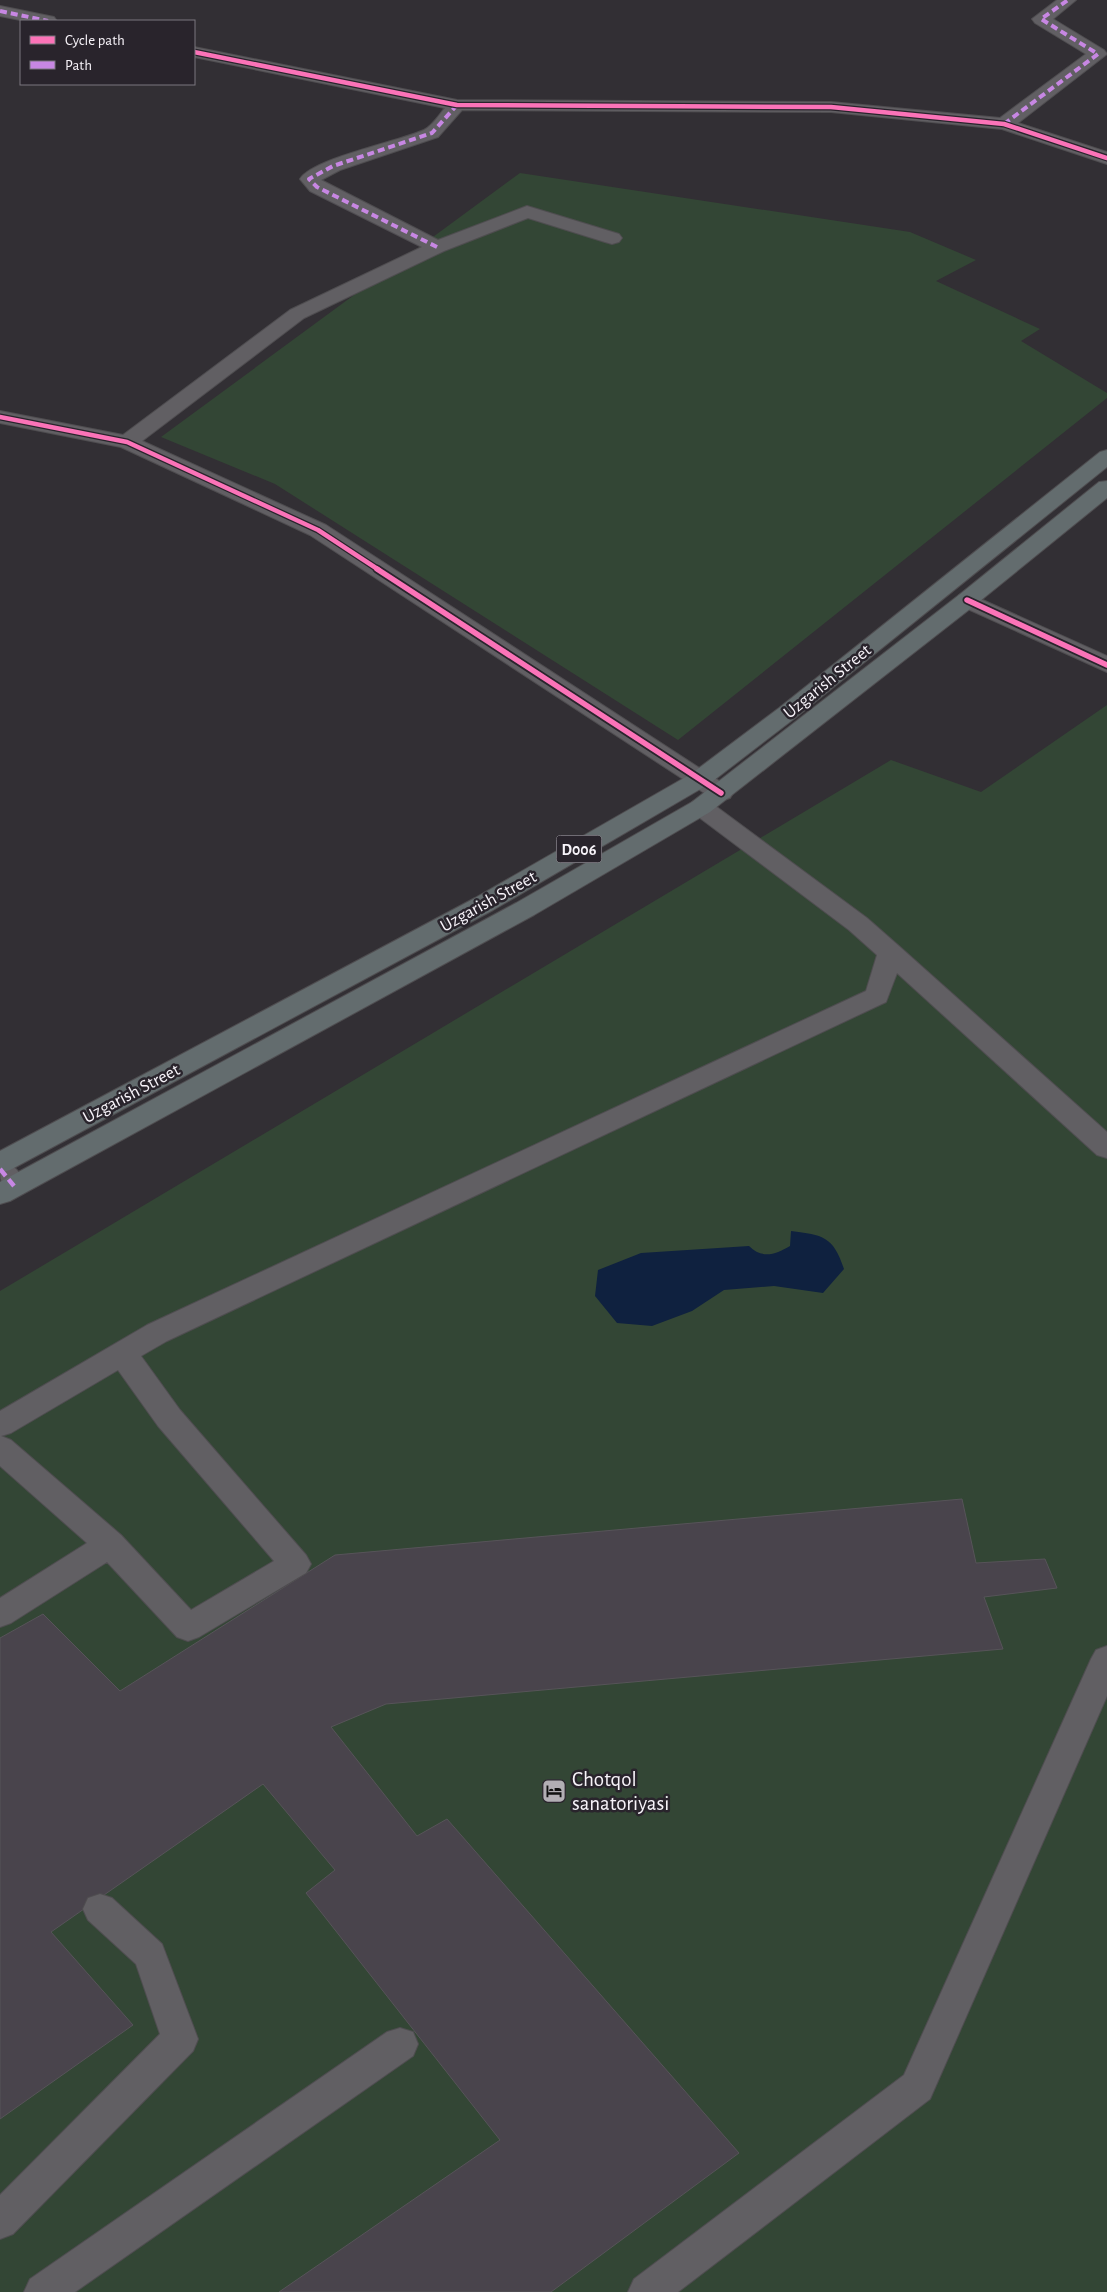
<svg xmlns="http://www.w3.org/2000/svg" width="1107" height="2292" font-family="'Alegreya Sans',sans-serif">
<rect width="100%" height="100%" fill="#322f34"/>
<g fill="#334635">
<path d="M 520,173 L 910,232 L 976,260 L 936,281 L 1040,329 L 1021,341 L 1107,393 L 1107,398 L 678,740 L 275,484 L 161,437 Z"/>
<path d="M 1107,705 L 1107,2292 L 0,2292 L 0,1291 L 891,760 L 981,792 Z"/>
</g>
<path fill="#0f213f" d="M 791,1231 C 823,1235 833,1236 844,1269 L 823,1293 L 774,1286 L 724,1290 L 692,1311 L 652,1326 L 617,1323 L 595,1296 L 598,1270 L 641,1253 L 749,1246 C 762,1259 775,1255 790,1246 Z"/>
<path fill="#49444c" stroke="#575459" d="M 962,1499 L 976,1563 L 1045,1559 L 1057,1588 L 984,1597 L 1003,1649 L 386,1704 L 331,1727 L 417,1836 L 447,1819 L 739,2153 L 551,2292 L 279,2292 L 500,2140 L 306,1893 L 335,1870 L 263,1784 L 51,1932 L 133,2025 L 0,2119 L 0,1638 L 43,1614 L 120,1691 L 335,1555 Z"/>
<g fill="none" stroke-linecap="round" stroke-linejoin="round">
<g stroke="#4f4d50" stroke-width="2">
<g id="minor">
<path d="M 1057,0 L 1076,0 L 1053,19 L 1104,50 L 1107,54 L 1018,123 L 1107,152 L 1107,164 L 1002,129 L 831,112 L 462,110 L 438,137 L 340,170 L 321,180 L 438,240 L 527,206 L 619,234 L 622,238 L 619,242 L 612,244 L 605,242 L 528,218 L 444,251 L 304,318 L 142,441 L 326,525 L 730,788 L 733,793 L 730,798 L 721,801 L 712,798 L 310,535 L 121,447 L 0,423 L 0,411 L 123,435 L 290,310 L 422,247 L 310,191 L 300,179 C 314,158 397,142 424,130 C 432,126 439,115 445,108 L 194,57 L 194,47 L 457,100 L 831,102 L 1000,118 L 1086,54 L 1035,23 L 1032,19 Z"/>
<path d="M 0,6 L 54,17 L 57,21 L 25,21 L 0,16 Z"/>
<path d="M 967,593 L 1107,656 L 1107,672 L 959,605 L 956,600 L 959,595 Z"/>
<path d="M 701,799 L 710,802 L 867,918 L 900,947 L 1107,1132 L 1107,1158 L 1097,1155 L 897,973 L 886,1002 L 167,1341 L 141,1356 L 180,1410 L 306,1555 L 311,1564 L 306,1573 L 199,1637 L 188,1641 L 177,1637 L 107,1562 L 11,1623 L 0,1627 L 0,1598 L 87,1543 L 0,1466 L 0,1411 L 147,1325 L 866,991 L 877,955 L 849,930 L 692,812 L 689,807 L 692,802 ZM 118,1370 L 158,1426 L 274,1561 L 191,1610 L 121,1535 L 11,1440 L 1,1436 L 11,1433 Z"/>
<path d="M 0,1159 C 13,1163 21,1174 28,1186 L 24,1193 C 0,1202 0,1179 0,1159 Z"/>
<path d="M 1107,1646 L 1107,1696 L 930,2099 L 678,2292 L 628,2292 L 634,2279 L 904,2075 L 1091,1659 L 1096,1650 Z"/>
<path d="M 100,1894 L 112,1898 L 162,1944 L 198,2039 L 193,2051 L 13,2234 L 0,2239 L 0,2195 L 160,2034 L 136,1964 L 88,1920 L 83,1909 L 88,1898 Z"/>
<path d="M 400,2028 L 413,2032 L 418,2044 L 413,2056 L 75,2292 L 24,2292 L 30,2279 L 387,2032 Z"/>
</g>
</g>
<g stroke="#4f4d50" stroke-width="2">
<g id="major">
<path d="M 1107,450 L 1107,467 L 795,718 L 709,784 L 493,910 L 10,1170 L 0,1173 L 0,1151 L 475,898 L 691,774 L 779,708 L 1100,452 Z"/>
<path d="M 1107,481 L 1107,498 L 975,605 L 710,812 L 534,915 L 10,1201 L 0,1204 L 0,1182 L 516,903 L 692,802 L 959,595 L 1099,482 Z"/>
</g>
</g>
<use href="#minor" fill="#615f63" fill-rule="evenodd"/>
<use href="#major" fill="#636c6e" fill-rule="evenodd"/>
<g stroke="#c787e3" stroke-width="4" stroke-dasharray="7 4" stroke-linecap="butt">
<path d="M 0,11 L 48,21"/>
<path d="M 1004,124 L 1098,54 L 1041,19 L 1068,0"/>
<path d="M 437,247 L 317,187 L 309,179 L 333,166 L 432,133 L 457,105"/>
</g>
<path stroke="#c787e3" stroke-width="4.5" stroke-dasharray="9 4.5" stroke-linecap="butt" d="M 0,1169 L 14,1186"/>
<g stroke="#29242c" stroke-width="7">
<g id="cycleway-far1">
<path d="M 194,52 L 457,105 L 831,107 L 1004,124 L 1107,158"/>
<path d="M 0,417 L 127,442 L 318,530 L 379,570"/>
</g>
</g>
<g stroke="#29242c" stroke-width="9">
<g id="cycleway">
<path d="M 377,569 L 721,793"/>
<path d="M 967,600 L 1107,665"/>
</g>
</g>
<use href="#cycleway-far1" stroke="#fb73b8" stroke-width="4.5"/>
<use href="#cycleway" stroke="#fb73b8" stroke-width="5.5"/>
</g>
<defs>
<g id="hotel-square" transform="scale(1.25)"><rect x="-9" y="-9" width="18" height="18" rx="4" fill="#b2aeb4" stroke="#29242c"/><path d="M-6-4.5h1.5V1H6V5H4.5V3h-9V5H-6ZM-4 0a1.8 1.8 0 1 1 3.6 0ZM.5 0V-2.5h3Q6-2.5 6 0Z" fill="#111"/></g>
</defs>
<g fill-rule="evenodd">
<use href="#hotel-square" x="554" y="1791"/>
</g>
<g text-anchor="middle" stroke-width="5" stroke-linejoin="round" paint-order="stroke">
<rect fill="#29242c" stroke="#b9b5bc" stroke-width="1" x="556.5" y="835.5" width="45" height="27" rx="4"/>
<g font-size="16" font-weight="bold" fill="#f7f3f9">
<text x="579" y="855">D006</text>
</g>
<g font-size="18" fill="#f7f3f9" stroke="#29242c">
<text transform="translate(827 681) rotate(-39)" y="6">Uzgarish Street</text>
<text transform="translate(488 901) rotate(-29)" y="6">Uzgarish Street</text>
<text transform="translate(131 1093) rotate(-28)" y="6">Uzgarish Street</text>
</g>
<g font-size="21" fill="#f7f3f9" stroke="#29242c" text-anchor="start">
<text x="572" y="1786">Chotqol<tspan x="572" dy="24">sanatoriyasi</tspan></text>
</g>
</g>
<rect x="20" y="20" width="175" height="65" fill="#29242c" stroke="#7b777e"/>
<rect x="30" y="36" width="25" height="8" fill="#fb73b8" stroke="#7b777e"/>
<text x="65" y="45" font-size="15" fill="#f7f3f9">Cycle path</text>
<rect x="30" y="61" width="25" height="8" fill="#c787e3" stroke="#7b777e"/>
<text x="65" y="70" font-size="15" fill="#f7f3f9">Path</text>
</svg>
